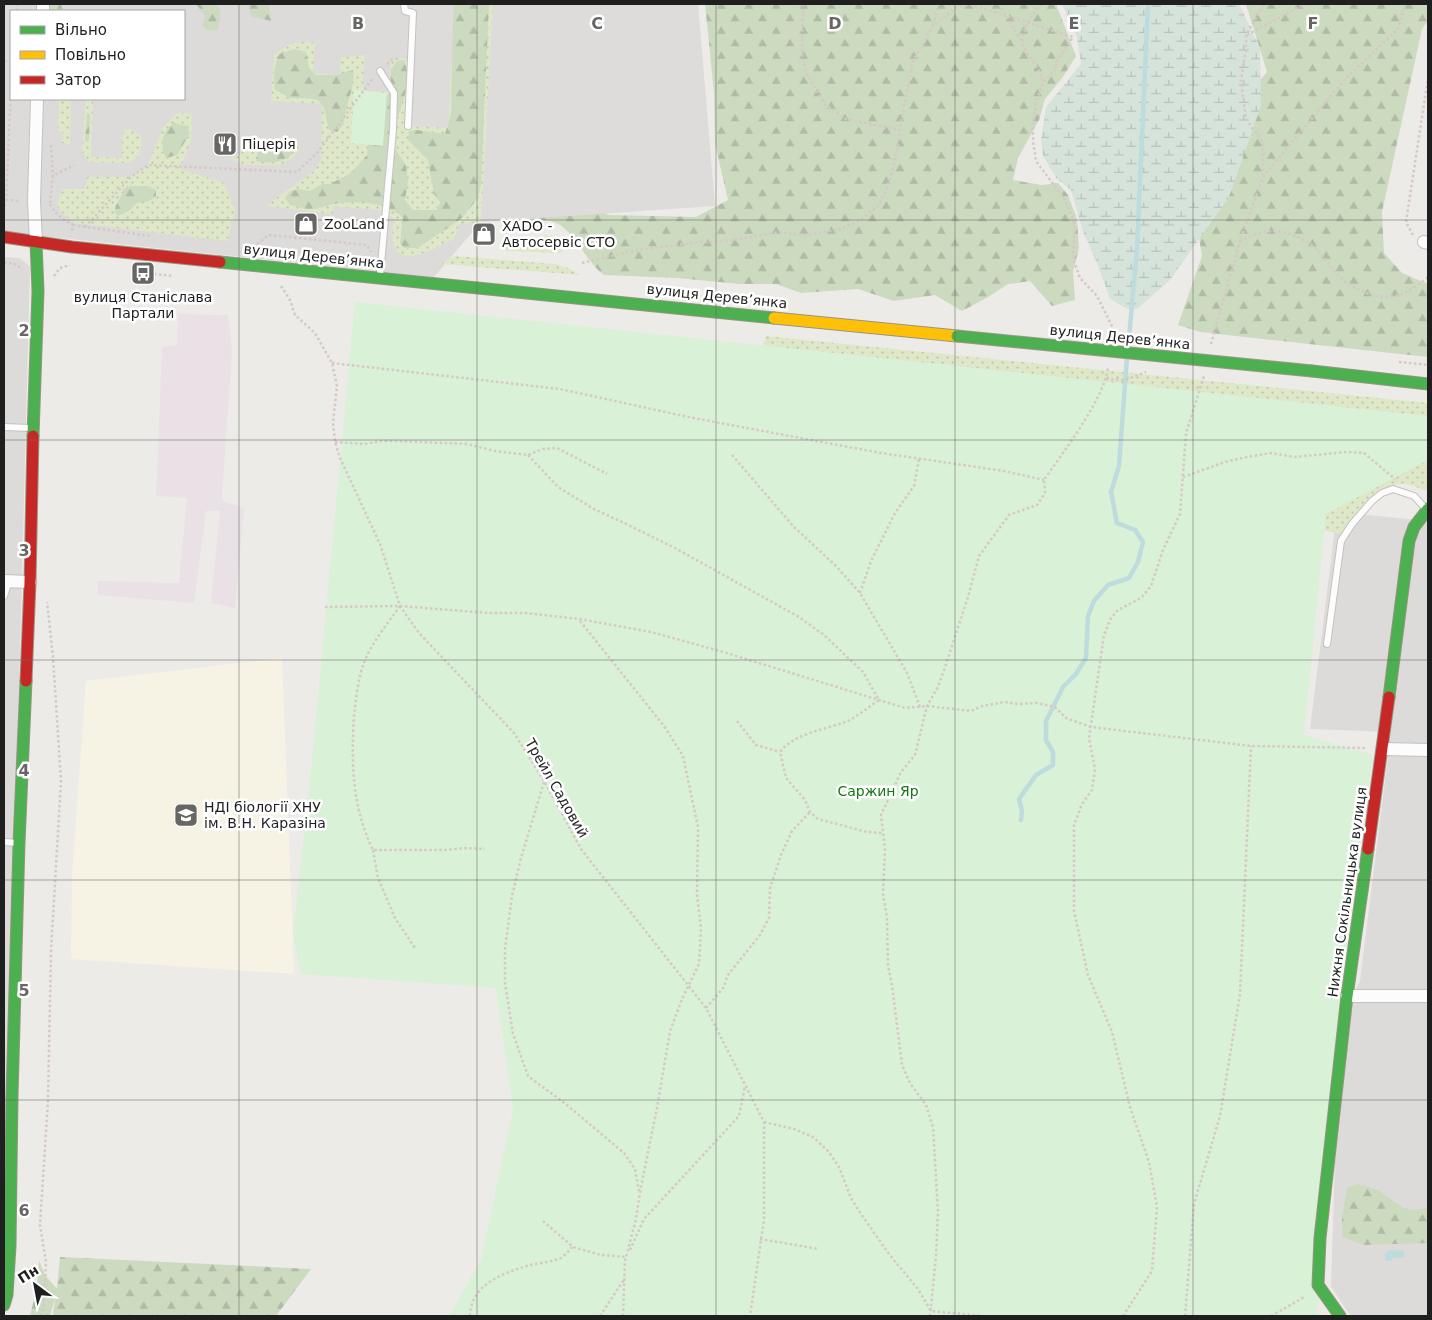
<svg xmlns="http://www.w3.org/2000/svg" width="1432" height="1320" font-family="'DejaVu Sans',sans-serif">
<defs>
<pattern id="grass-dots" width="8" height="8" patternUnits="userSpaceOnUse" patternTransform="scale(1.25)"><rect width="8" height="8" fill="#dee8c9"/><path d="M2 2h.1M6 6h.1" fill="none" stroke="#bec7ac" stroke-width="1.8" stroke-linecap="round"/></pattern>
<pattern id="forest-firs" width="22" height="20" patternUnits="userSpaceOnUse" patternTransform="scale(1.25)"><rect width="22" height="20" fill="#ccdabf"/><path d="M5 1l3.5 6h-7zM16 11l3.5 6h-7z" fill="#afbba4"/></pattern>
<pattern id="wetland-marsh" width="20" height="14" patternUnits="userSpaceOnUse" patternTransform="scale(1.25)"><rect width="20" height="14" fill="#d6e3da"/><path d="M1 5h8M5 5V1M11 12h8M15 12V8" fill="none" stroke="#b7c2bb"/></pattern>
</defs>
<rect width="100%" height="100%" fill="#edebe8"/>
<g fill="#dcdbd9" fill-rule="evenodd">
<path d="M 4,4 L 493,4 L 481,222 L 434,277 L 4,232 ZM 11,11 L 184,11 L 184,99 L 11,99 Z"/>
<path d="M 4,257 L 20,258 L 30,267 L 4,1261 Z"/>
<path d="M 1337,512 L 1428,521 L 1428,1316 L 1354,1316 L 1349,1314 L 1331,1286 L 1336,1128 L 1349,1004 L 1360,981 L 1391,732 L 1310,729 Z"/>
</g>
<path fill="#eae1e7" d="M 178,314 L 228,315 L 232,352 L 222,494 L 223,501 L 244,508 L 235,608 L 211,603 L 220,511 L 206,511 L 194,603 L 98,595 L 98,581 L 179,583 L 187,498 L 156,496 L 162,347 L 177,345 Z"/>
<path fill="#f6f3e5" d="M 282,658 L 294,974 L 71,959 L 72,876 L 86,681 Z"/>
<g fill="url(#grass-dots)">
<path d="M 454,4 L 493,4 L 481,222 L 459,224 L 454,239 C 440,244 405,270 394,246 C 391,238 394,227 393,218 L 378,210 L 334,206 L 333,214 L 265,206 L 313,172 L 321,160 L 322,104 L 271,101 L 274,55 C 290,42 294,41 315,43 L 313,73 L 340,75 L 341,57 L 365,55 L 363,78 L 364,91 L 387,92 L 392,59 L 411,57 L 448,128 Z"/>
<path d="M 59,99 L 71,99 L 70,144 L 62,143 L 63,131 L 58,131 Z"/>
<path d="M 86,99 L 93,99 L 91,157 L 122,158 L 123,130 L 131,129 L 141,136 L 142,141 L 139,156 L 127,163 L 89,162 L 82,151 Z"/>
<path d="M 177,113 L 191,113 C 192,124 193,135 189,146 C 186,156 183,158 181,169 L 224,183 L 235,209 L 228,241 L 75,223 L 63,214 L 57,206 L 62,189 L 85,189 L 87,177 L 131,177 L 148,165 L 163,128 Z"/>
<path d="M 243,138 L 295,141 L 298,145 L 299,151 L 292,159 L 279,165 L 244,165 L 229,158 L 236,157 L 241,154 Z"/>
<path d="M 544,235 C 552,235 562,238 566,246 L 565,249 L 560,253 L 507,251 L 503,248 L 501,245 L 503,240 L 541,242 Z"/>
<path d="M 455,256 L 555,264 L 568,268 L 580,275 L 440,264 Z"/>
<path d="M 766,336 L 1428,403 L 1428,492 C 1421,489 1413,485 1406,484 C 1382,480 1357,518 1343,534 L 1249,516 L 763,345 Z"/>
</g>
<g fill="url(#forest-firs)">
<path d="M 46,4 L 61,4 L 62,8 L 66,11 L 46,11 Z"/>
<path d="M 196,4 L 217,4 C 223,12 220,21 218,30 L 207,30 L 203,26 L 205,16 Z"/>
<path d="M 248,4 L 269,4 L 271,21 L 251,16 Z"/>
<path d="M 453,4 L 489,4 L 481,184 L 478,198 L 462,218 L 418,248 L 404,248 L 400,243 L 403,218 C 388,203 361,201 340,203 C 330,204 320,209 309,209 C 303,209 296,206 290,205 L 285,198 L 289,192 L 298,189 L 310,191 L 322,184 L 330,184 L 351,173 L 367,155 L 370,129 L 379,100 L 390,93 L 391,69 L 397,61 L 404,60 C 414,85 397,116 390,140 L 406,166 L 408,181 L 405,200 L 413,210 L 437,210 L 440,202 L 434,194 L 428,160 L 408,140 L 409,131 L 417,130 L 445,134 L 451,114 Z"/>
<path d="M 705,4 L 1056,4 L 1076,56 L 1063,77 L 1045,99 L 1039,120 L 1018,158 L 1013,180 L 1041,185 L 1058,183 L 1068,195 L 1077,219 L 1079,248 L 1073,272 L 1075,300 L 1052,306 L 1030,281 L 1008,284 L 988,297 L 962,311 L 935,295 L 894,301 L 858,289 L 801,293 L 776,284 L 739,284 L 678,278 L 604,275 C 586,262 575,231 556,223 C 548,219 537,220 528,221 L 528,214 L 599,210 L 608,215 L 696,217 L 728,200 L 715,144 L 714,92 Z"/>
<path d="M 1246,4 L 1428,4 L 1428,21 L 1422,29 L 1382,212 L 1384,253 L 1402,273 L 1428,284 L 1428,357 L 1200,332 L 1178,325 L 1202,256 L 1197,225 L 1250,91 L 1267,72 Z"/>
<path d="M 295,49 L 306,52 L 309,68 L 316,75 L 337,75 L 353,70 C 356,89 344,105 344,124 L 337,132 L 329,130 L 324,108 L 318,100 L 306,98 L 290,98 L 275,90 C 273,77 274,66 279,54 Z"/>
<path d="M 87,113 L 90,115 L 89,140 L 87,142 L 85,140 Z"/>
<path d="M 174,123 L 187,126 L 190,133 L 177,155 L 166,158 C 159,146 162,131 174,123 Z"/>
<path d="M 265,142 C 276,142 288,142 293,154 C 280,163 271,164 256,161 L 259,145 Z"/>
<path d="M 131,186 L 149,186 L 156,190 L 156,197 L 146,202 L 137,203 L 129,211 L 118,216 L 115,213 C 113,205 122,200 123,189 Z"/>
<path d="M 1358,1184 L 1378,1190 L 1403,1208 L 1412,1210 L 1428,1208 L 1428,1243 L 1364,1245 L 1342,1237 L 1342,1216 L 1347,1188 Z"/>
<path d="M 60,1257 L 311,1269 L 276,1316 L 53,1316 L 55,1298 L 50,1316 L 30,1316 L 37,1287 L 39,1260 L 45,1275 L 57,1289 Z"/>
</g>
<path fill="url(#wetland-marsh)" d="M 1062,4 L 1239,4 L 1260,48 L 1261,106 L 1229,197 L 1170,280 L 1137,309 L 1129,310 L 1110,299 L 1097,263 L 1083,232 L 1071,190 L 1057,179 L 1043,156 L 1041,140 L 1046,107 L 1081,64 L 1077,37 Z"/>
<g fill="#d9f1d6">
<path d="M 354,90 L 387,93 L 383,146 L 351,143 Z"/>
<path d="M 355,302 L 1428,416 L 1428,460 L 1326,514 L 1304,735 L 1373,755 L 1350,919 L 1317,1316 L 449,1316 L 481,1260 L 513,1109 L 496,988 L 301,974 L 293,934 L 311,770 Z"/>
</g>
<g fill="#dddcdb">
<path d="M 414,4 L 454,4 L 448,128 L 407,126 Z"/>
<path d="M 493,4 L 698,4 L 715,206 L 481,222 Z"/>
<path d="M 284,238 L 365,248 L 363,258 L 282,247 Z"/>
</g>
<path fill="#bedcde" d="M 1389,1250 L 1404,1251 L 1404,1258 L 1393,1258 L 1391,1261 L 1385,1261 L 1385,1254 Z"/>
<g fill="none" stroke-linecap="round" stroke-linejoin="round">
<g stroke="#bedcde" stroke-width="4.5">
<path d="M 1128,349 L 1137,249 L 1148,4"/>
<path d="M 1021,820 L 1022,811 L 1019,799 L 1036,775 L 1053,765 L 1053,752 L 1046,740 L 1046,721 L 1063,687 L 1076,674 L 1086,658 L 1088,616 L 1094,601 L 1108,585 L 1129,578 L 1138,562 L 1143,542 L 1135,530 L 1117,523 L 1111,492 L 1119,466 L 1127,357"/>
</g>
<g stroke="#c3c2c0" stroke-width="8">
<g id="lane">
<path d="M 404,4 L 405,11 L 413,13 L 408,126"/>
<path d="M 380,71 L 394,93 L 393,130 L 380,276"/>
<path d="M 4,427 L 31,428"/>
<path d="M 4,596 L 9,581"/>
<path d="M 1327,644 L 1341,541 L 1352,524 L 1372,501 L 1382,493 L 1393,489 L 1414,496 L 1426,509"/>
<path d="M 4,842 L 18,843"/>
</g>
</g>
<g stroke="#c3c2c0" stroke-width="14">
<g id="street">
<path d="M 43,11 L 43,4"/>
<path d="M 36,242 L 34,201 L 37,99"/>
<path d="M 1424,242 L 1428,243"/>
<path d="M 4,581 L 30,582"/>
<path d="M 1383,749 L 1428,750"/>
<path d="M 1347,996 L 1428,996"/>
</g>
</g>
<g stroke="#979581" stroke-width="13">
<g id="fast">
<path d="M 220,262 L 774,318"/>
<path d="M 1312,371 L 1428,384"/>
<path d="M 33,436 L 38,291 L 36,242"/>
<path d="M 1389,697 L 1409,541 L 1414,527 L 1428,509"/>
<path d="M 4,1305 L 7,1295 L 10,1246 L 12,1097 L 19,843 L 26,681"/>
<path d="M 1340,1316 L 1318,1285 L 1320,1238 L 1347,996 L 1368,849"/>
</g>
</g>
<g stroke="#979581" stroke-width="13">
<path id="slow" d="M 774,318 L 957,336"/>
</g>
<g stroke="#979581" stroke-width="13">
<g id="jam">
<path d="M 4,237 L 72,247 L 220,262"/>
<path d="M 26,681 L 30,582 L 33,436"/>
<path d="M 1368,849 L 1389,697"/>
</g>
</g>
<g stroke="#d6c8c7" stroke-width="2.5" stroke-dasharray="2.5 2.5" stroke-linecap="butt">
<path d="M 803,4 L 802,52 L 806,73 L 825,104 L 846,119 L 899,130"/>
<path d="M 999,4 L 1022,42"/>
<path d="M 1041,4 C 1033,13 1021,30 1023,43 C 1024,53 1033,59 1037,67 C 1040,72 1041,77 1043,82 L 1036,103 L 1033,123 L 1033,141 L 1036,161 L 1063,197 L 1069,209 L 1075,226 L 1073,258 L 1080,278 L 1097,296 L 1114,330 L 1113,336"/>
<path d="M 960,6 L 972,5 L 1073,37 L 1057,61 L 1055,70 L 1043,82"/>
<path d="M 17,11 L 17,4"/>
<path d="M 933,25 L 939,4"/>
<path d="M 1247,35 L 1305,4"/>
<path d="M 4,61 L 11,61"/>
<path d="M 387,64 L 391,60 L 400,58"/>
<path d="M 51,145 L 53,176"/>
<path d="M 1263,176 L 1263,142 L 1246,119 L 1241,80 L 1246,49 L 1246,35 L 1264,4"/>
<path d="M 6,200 L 20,201"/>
<path d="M 50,203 L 53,176 L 74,165"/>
<path d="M 50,204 C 56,215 62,219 73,225 L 72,231"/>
<path d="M 4,211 L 6,200 L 11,89"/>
<path d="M 73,225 L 150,236"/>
<path d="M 85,227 L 131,177 L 148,165 L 297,172 L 318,152 L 373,78"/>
<path d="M 1413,235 L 1406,222 L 1428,78"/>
<path d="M 1240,241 C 1250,236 1262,231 1273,231 C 1286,231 1305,239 1315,248 C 1324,255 1329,266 1337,274 C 1344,282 1353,287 1362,291 C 1389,304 1406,295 1428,277"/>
<path d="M 253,247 L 269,235 L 367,245 L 371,252"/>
<path d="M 4,262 L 18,265 L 21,270"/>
<path d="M 582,263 L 637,250 L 700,242 L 721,242 L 780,232 L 805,235 L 841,229 L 862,219 L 879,205 L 888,186 L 897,151 L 902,116 L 913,61 L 933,26 L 961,4"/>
<path d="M 134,272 L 174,276"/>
<path d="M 54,276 L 60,268 L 70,265"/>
<path d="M 281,286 L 290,300 L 295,315 L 315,333 L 332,363 L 337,386 L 333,423 L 335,442 L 340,458 L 380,544 L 400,606 L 419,633 L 514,733 L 544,781 L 581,849 L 706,1008 L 764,1122 L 764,1219 L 750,1316"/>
<path d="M 1211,344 L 1240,241 L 1263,177 L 1344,80 L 1398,29 L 1404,7 L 1404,4"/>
<path d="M 1399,362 L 1428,365"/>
<path d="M 332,363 L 560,389 L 688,417 L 881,453 L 1004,471 L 1044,480"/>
<path d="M 1106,379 L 1125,380 L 1146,372"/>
<path d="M 335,442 L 364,444 L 381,441 L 396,441 L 467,444 L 495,451 L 528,455 L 542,449 L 557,448 L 607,474"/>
<path d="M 528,455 L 558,487 L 594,509 L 622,522 L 675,548 L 799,617 L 824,635 L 863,672 L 879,700 C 869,707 860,714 850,720 C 827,730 795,732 780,752 L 786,778 L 805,800 L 810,812 L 818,819 L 867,832 L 883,833"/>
<path d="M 732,455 L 794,527 L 836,566 L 860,593 L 907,673 L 920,707"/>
<path d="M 1183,477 L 1228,461 L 1247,457 L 1271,453 L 1295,457 L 1346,452 L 1364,453 L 1395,479"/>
<path d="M 860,593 L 871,561 L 895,513 L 914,486 L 919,459"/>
<path d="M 400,606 C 388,623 373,641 365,660 C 358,677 356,698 354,716 C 351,763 352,807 373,850 L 446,850 L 465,848 L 485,849"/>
<path d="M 325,607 L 400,606 L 488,613 L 526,613 L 579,619 L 651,632 L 720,651 L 905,708 L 927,706 L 971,711 L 982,706 L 1005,702 L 1018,704 L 1037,703 L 1055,707 L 1066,718 L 1091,727 L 1251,746 L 1366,748"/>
<path d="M 580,621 L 664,726 L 683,756 L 698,827 L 697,894 L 701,929 L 699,964 L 682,999 L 670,1031 L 657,1108 L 640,1192 L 636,1219 L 625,1261 L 623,1316"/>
<path d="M 737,721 L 756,745 L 780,752"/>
<path d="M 544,782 L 521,858 L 512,896 L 505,949 L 505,983 L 513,1034 L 528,1076 L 567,1105 L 624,1153 L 635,1169 L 639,1191"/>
<path d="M 373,850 L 378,878 L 395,918 L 415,948"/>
<path d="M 706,1008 L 724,987 L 727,976 L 760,935 L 769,918 L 770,888 L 781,855 L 792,831 L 810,812"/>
<path d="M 764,1122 L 794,1129 L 813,1137 L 828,1151 L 839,1167 L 851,1198 L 861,1214 L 889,1254 L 918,1289 L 931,1311 L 982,1316"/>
<path d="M 543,1221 L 573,1247 L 601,1255 L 627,1257"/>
<path d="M 760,1239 L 819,1249"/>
<path d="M 630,1250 L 644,1219 L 739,1116 L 745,1086"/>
<path d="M 41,1316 L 44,1304 L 46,1262 L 40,1225 L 48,1100 L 51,951 L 61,781 L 53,657 L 47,602"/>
<path d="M 470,1316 C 471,1284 503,1273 530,1265 C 540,1263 551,1262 561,1258 C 565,1255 569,1251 572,1247"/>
<path d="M 600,1316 L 625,1278"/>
<path d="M 930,1316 L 936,1256 L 938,1212 L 933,1127 L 926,1105 L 910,1083 L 902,1065 L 892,985 L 888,965 L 887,918 L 883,894 L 885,849 L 881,815 L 901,772 L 915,755 L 927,706 L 938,687 L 944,670 L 968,597 L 979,556 L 1009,515 L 1037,505 L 1045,493 L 1044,480 C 1063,452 1103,401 1108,368"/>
<path d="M 1123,1316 L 1152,1271 L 1157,1207 L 1149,1162 L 1130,1107 L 1112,1032 L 1088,975 L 1074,911 L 1074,825 L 1082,804 L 1092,790 L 1095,769 L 1089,738 L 1104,635 L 1111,618 L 1118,610 L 1141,598 L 1151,586 L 1163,550 L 1180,514 L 1186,433 L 1204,376"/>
<path d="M 1185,1316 L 1194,1204 L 1220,1116 L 1240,994 L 1251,746"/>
<path d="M 1271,1316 L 1306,1296"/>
</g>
<use href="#lane" stroke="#fcfcfc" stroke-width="6"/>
<use href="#street" stroke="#fcfcfc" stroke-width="12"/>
<use href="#fast" stroke="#4caf50" stroke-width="11"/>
<use href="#slow" stroke="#ffc107" stroke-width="11"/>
<use href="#jam" stroke="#c62828" stroke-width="11"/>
<g stroke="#a29586" stroke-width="13" stroke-linecap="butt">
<path id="fast-bridge" d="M 957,336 L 1312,371"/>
</g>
<use href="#fast-bridge" stroke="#4caf50" stroke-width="11"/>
</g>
<path fill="none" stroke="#676665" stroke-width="1" stroke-opacity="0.55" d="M 239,4 L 239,1316M 477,4 L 477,1316M 716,4 L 716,1316M 955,4 L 955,1316M 1193,4 L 1193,1316M 4,220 L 1428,220M 4,440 L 1428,440M 4,660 L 1428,660M 4,880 L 1428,880M 4,1100 L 1428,1100"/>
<defs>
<g id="restaurant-square" transform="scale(1.25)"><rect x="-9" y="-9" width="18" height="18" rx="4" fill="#676665" stroke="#fff"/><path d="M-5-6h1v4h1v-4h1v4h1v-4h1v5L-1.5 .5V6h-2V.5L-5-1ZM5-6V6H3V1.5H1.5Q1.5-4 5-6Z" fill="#fff"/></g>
<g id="shop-square" transform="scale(1.25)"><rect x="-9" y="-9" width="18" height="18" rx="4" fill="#676665" stroke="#fff"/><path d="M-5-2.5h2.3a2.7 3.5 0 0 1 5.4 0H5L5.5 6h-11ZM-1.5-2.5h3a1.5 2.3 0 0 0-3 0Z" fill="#fff"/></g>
<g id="bus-square" transform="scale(1.25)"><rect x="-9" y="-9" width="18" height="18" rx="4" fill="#676665" stroke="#fff"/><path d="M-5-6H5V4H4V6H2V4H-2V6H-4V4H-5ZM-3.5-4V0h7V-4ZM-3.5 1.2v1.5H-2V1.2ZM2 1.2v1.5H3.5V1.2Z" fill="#fff"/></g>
<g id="university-square" transform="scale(1.25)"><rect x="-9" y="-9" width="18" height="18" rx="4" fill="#676665" stroke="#fff"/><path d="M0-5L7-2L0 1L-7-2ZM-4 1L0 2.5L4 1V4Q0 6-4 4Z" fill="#fff"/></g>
</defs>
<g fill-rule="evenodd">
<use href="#restaurant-square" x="225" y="144"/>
<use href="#shop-square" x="306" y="224"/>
<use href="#shop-square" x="484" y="234"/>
<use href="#bus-square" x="143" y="273"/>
<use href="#university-square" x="186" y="815"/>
</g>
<g text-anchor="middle" stroke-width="5" stroke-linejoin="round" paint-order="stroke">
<g font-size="14" fill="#1f1f1f" stroke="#fff" text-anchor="start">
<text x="242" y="149">Піцерія</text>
<text x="324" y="229">ZooLand</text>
<text x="502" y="231">XADO -<tspan x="502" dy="16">Автосервіс СТО</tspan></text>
<text x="143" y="302" text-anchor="middle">вулиця Станіслава<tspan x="143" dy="16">Партали</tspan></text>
<text x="204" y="812">НДІ біології ХНУ<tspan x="204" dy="16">ім. В.Н. Каразіна</tspan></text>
</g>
<g font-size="14" fill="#1f1f1f" stroke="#fff">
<text transform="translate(314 256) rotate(6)" y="5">вулиця Дерев’янка</text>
<text transform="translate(717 296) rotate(6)" y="5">вулиця Дерев’янка</text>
<text transform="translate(1120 337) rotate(6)" y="5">вулиця Дерев’янка</text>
<text transform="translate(557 788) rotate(60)" y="5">Трейл Садовий</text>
<text transform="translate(1347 892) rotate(-82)" y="5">Нижня Сокільницька вулиця</text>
</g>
<g font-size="14" fill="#177713" stroke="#fff">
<text x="878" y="796">Саржин Яр</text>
</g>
</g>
<g font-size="16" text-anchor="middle" font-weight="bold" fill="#676665" stroke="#fff" stroke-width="5" stroke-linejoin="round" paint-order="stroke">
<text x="358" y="29">B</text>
<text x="597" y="29">C</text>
<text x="835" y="29">D</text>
<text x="1074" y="29">E</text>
<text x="1313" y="29">F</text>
<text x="24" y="336">2</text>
<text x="24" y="556">3</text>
<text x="24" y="776">4</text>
<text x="24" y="996">5</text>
<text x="24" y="1216">6</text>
</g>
<rect width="1432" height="1320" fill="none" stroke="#1f1f1f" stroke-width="10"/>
<rect x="10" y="10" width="175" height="90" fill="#ffffff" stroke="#a5a5a5"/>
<rect x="20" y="26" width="25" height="8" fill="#4caf50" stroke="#a5a5a5"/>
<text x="55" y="35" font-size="15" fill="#1f1f1f">Вільно</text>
<rect x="20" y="51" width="25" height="8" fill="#ffc107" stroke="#a5a5a5"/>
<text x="55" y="60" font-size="15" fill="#1f1f1f">Повільно</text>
<rect x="20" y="76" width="25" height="8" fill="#c62828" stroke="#a5a5a5"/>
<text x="55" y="85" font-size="15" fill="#1f1f1f">Затор</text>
<g transform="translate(35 1285) rotate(328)" stroke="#ffffff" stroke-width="4" paint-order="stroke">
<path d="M0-4L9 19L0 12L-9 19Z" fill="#1f1f1f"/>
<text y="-8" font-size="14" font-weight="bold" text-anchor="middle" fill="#1f1f1f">Пн</text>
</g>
</svg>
